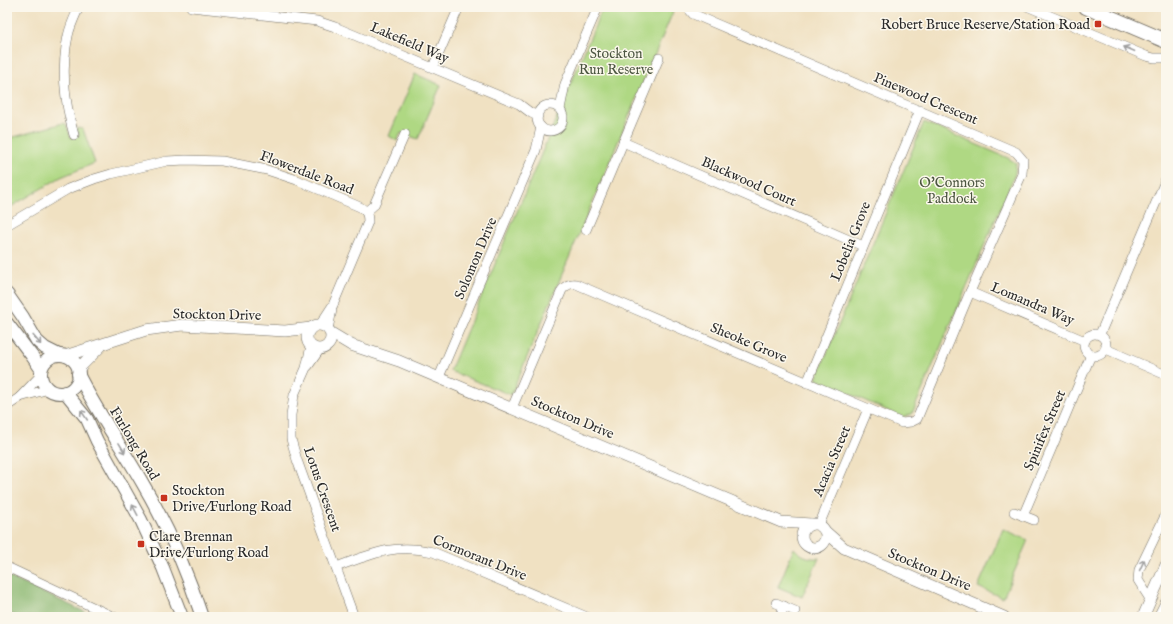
<svg xmlns="http://www.w3.org/2000/svg" width="1173" height="624" font-family="'IM FELL English',serif">
<rect width="100%" height="100%" fill="#fbf7ec"/>
<filter id="ink" filterUnits="userSpaceOnUse"><feTurbulence type="fractalNoise" baseFrequency=".025" numOctaves="2"/><feDisplacementMap in="SourceGraphic" scale="8" xChannelSelector="R" yChannelSelector="G"/><feConvolveMatrix kernelMatrix="1 2 1 2 8 2 1 2 1" color-interpolation-filters="sRGB"/></filter>
<filter id="wash" filterUnits="userSpaceOnUse"><feTurbulence type="fractalNoise" baseFrequency=".012" numOctaves="4" result="noise"/><feDisplacementMap in="SourceGraphic" scale="16" xChannelSelector="R" yChannelSelector="G"/><feGaussianBlur stdDeviation="0.9" result="paint"/><feColorMatrix in="noise" values="0 0 0 0 0 0 0 0 0 0 0 0 0 0 0 0 0 1.4 0 .05"/><feComposite in="paint" operator="in"/></filter>
<g filter="url(#wash)">
<rect width="100%" height="100%" fill="#f0e1c2"/>
<g fill="#afd883" stroke="#6d8257">
<path d="M 603,7 L 675,7 L 511,395 L 450,371 Z"/>
<path d="M 415,74 L 441,85 L 418,139 L 401,133 L 397,141 L 389,136 Z"/>
<path d="M 924,122 L 1008,158 L 1016,163 L 1015,174 L 912,414 L 902,417 L 816,379 Z"/>
<path d="M 63,123 L 66,124 L 71,138 L 79,135 L 76,128 L 83,129 L 95,163 L 61,177 L 7,209 L 7,139 Z"/>
<path d="M 1003,529 L 1028,540 L 1003,598 L 978,587 Z"/>
<path d="M 794,548 C 801,556 809,559 819,558 L 802,597 L 778,587 Z"/>
</g>
<path fill="#8bb871" stroke="#5b724e" d="M 7,576 L 96,617 L 18,617 L 7,612 Z"/>
</g>
<g filter="url(#ink)">
<g fill="none" stroke-linecap="round" stroke-linejoin="round">
<g stroke="#706b60" stroke-width="10">
<g id="minor">
<path d="M 191,7 L 317,21 L 335,27 L 519,104 L 531,113 L 538,116"/>
<path d="M 1029,7 L 1146,56 L 1154,58 L 1166,58"/>
<path d="M 433,67 L 459,7"/>
<circle cx="550" cy="118" r="13"/>
<path d="M 560,109 L 565,84 L 598,7"/>
<path d="M 74,135 C 65,104 61,68 68,36 C 70,26 75,16 79,7"/>
<path d="M 623,142 L 863,246"/>
<path d="M 366,212 L 374,205 L 405,134"/>
<path d="M 7,225 L 68,189 L 94,179 L 111,174 L 167,161 L 186,160 L 222,161 L 267,170 L 297,180 L 360,207 C 367,211 368,215 368,222 L 333,305 L 320,325"/>
<path d="M 586,230 L 659,58"/>
<path d="M 970,292 L 1085,341"/>
<path d="M 328,329 L 332,310"/>
<circle cx="1095" cy="345" r="11"/>
<path d="M 1100,334 L 1166,179"/>
<path d="M 311,346 L 306,368 L 294,395 L 291,415 L 291,439 L 297,460 L 354,617"/>
<path d="M 1106,349 L 1166,375"/>
<path d="M 308,366 L 320,349"/>
<path d="M 439,377 L 536,150 L 541,127"/>
<path d="M 807,383 L 920,110"/>
<path d="M 20,397 L 49,389"/>
<path d="M 7,406 L 19,398 L 41,375"/>
<path d="M 512,408 L 562,290 C 566,285 570,283 576,284 L 902,423 L 911,422 L 917,419 L 970,292 L 1022,174 L 1023,160 L 1016,152 L 693,14 L 687,7"/>
<path d="M 1014,512 L 1034,520"/>
<path d="M 1023,516 L 1091,355"/>
<path d="M 819,525 L 868,409"/>
<path d="M 7,567 L 114,617"/>
<path d="M 336,567 C 372,554 394,543 433,552 L 587,617"/>
<path d="M 1150,599 L 1138,580 L 1139,570 L 1166,514"/>
<path d="M 776,603 L 795,611"/>
<path d="M 780,617 L 784,606"/>
</g>
</g>
<g stroke="#706b60" stroke-width="12">
<g id="tertiary">
<circle cx="319" cy="337" r="12"/>
<path d="M 331,333 L 351,345 L 399,361 L 781,522 L 811,524"/>
<path d="M 65,356 L 146,330 L 182,325 L 285,331 L 311,328"/>
<path d="M 78,369 L 101,346"/>
<circle cx="814" cy="536" r="12"/>
<path d="M 826,532 L 844,548 L 1004,617"/>
<path d="M 1143,617 L 1166,565"/>
<path d="M 1159,617 L 1166,603"/>
</g>
</g>
<g stroke="#706b60" stroke-width="14">
<g id="secondary">
<path d="M 7,294 L 23,317 L 37,341 L 45,348 L 59,355"/>
<path d="M 7,323 L 32,356 L 41,369"/>
<circle cx="60" cy="374" r="19"/>
<path d="M 78,374 C 97,412 122,447 143,484 C 167,525 187,571 202,617"/>
<path d="M 65,392 L 87,419 L 97,441 L 141,520 L 163,568 L 182,617"/>
</g>
</g>
<g stroke="#706b60" stroke-width="16">
<path id="primary" d="M 1086,7 L 1166,41"/>
</g>
<use href="#minor" stroke="#fff" stroke-width="9"/>
<use href="#tertiary" stroke="#fff" stroke-width="11"/>
<use href="#secondary" stroke="#fff" stroke-width="12"/>
<use href="#primary" stroke="#fff" stroke-width="14"/>
</g>
<defs><path id="oneway-shaft" d="M-6 0H5M1.5-3L5.5 0L1.5 3" fill="none" stroke-width="1.6" stroke-linecap="round" stroke-linejoin="round"/></defs>
<g stroke="#a0a0a0">
<use href="#oneway-shaft" transform="translate(1129 49) rotate(-157)"/>
<use href="#oneway-shaft" transform="translate(37 340) rotate(50)"/>
<use href="#oneway-shaft" transform="translate(84 415) rotate(-124)"/>
<use href="#oneway-shaft" transform="translate(122 448) rotate(59)"/>
<use href="#oneway-shaft" transform="translate(135 510) rotate(-118)"/>
<use href="#oneway-shaft" transform="translate(1142 565) rotate(-66)"/>
</g>
</g>
<g fill="#c8321e" stroke="#fbf7ec" stroke-width="1.5">
<rect x="1094" y="20" width="8" height="8" rx="2"/>
<rect x="160" y="494" width="8" height="8" rx="2"/>
<rect x="137" y="540" width="8" height="8" rx="2"/>
</g>
<g text-anchor="middle" stroke-width="3" stroke-linejoin="round" paint-order="stroke">
<g font-size="14" fill="#2b2b2b" stroke="#fbf7ec" text-anchor="start">
<text x="1090" y="29" text-anchor="end">Robert Bruce Reserve/Station Road</text>
<text x="172" y="495">Stockton<tspan x="172" dy="16">Drive/Furlong Road</tspan></text>
<text x="149" y="541">Clare Brennan<tspan x="149" dy="16">Drive/Furlong Road</tspan></text>
</g>
<g font-size="14" fill="#2b2b2b" stroke="#fbf7ec">
<text transform="translate(410 42) rotate(23)" y="5">Lakefield Way</text>
<text transform="translate(926 98) rotate(23)" y="5">Pinewood Crescent</text>
<text transform="translate(307 172) rotate(21)" y="5">Flowerdale Road</text>
<text transform="translate(749 181) rotate(24)" y="5">Blackwood Court</text>
<text transform="translate(850 241) rotate(-68)" y="5">Lobelia Grove</text>
<text transform="translate(475 258) rotate(-67)" y="5">Solomon Drive</text>
<text transform="translate(1033 303) rotate(23)" y="5">Lomandra Way</text>
<text transform="translate(217 314) rotate(1)" y="5">Stockton Drive</text>
<text transform="translate(749 342) rotate(23)" y="5">Sheoke Grove</text>
<text transform="translate(573 417) rotate(23)" y="5">Stockton Drive</text>
<text transform="translate(1044 430) rotate(-67)" y="5">Spinifex Street</text>
<text transform="translate(135 443) rotate(59)" y="5">Furlong Road</text>
<text transform="translate(831 461) rotate(-67)" y="5">Acacia Street</text>
<text transform="translate(323 489) rotate(71)" y="5">Lotus Crescent</text>
<text transform="translate(480 557) rotate(22)" y="5">Cormorant Drive</text>
<text transform="translate(930 569) rotate(23)" y="5">Stockton Drive</text>
</g>
<g font-size="14" fill="#4c5641" stroke="#fbf7ec">
<text x="616" y="58">Stockton<tspan x="616" dy="16">Run Reserve</tspan></text>
<text x="952" y="187">O'Connors<tspan x="952" dy="16">Paddock</tspan></text>
</g>
</g>
<rect width="1173" height="624" fill="none" stroke="#fbf7ec" stroke-width="24"/>
</svg>
